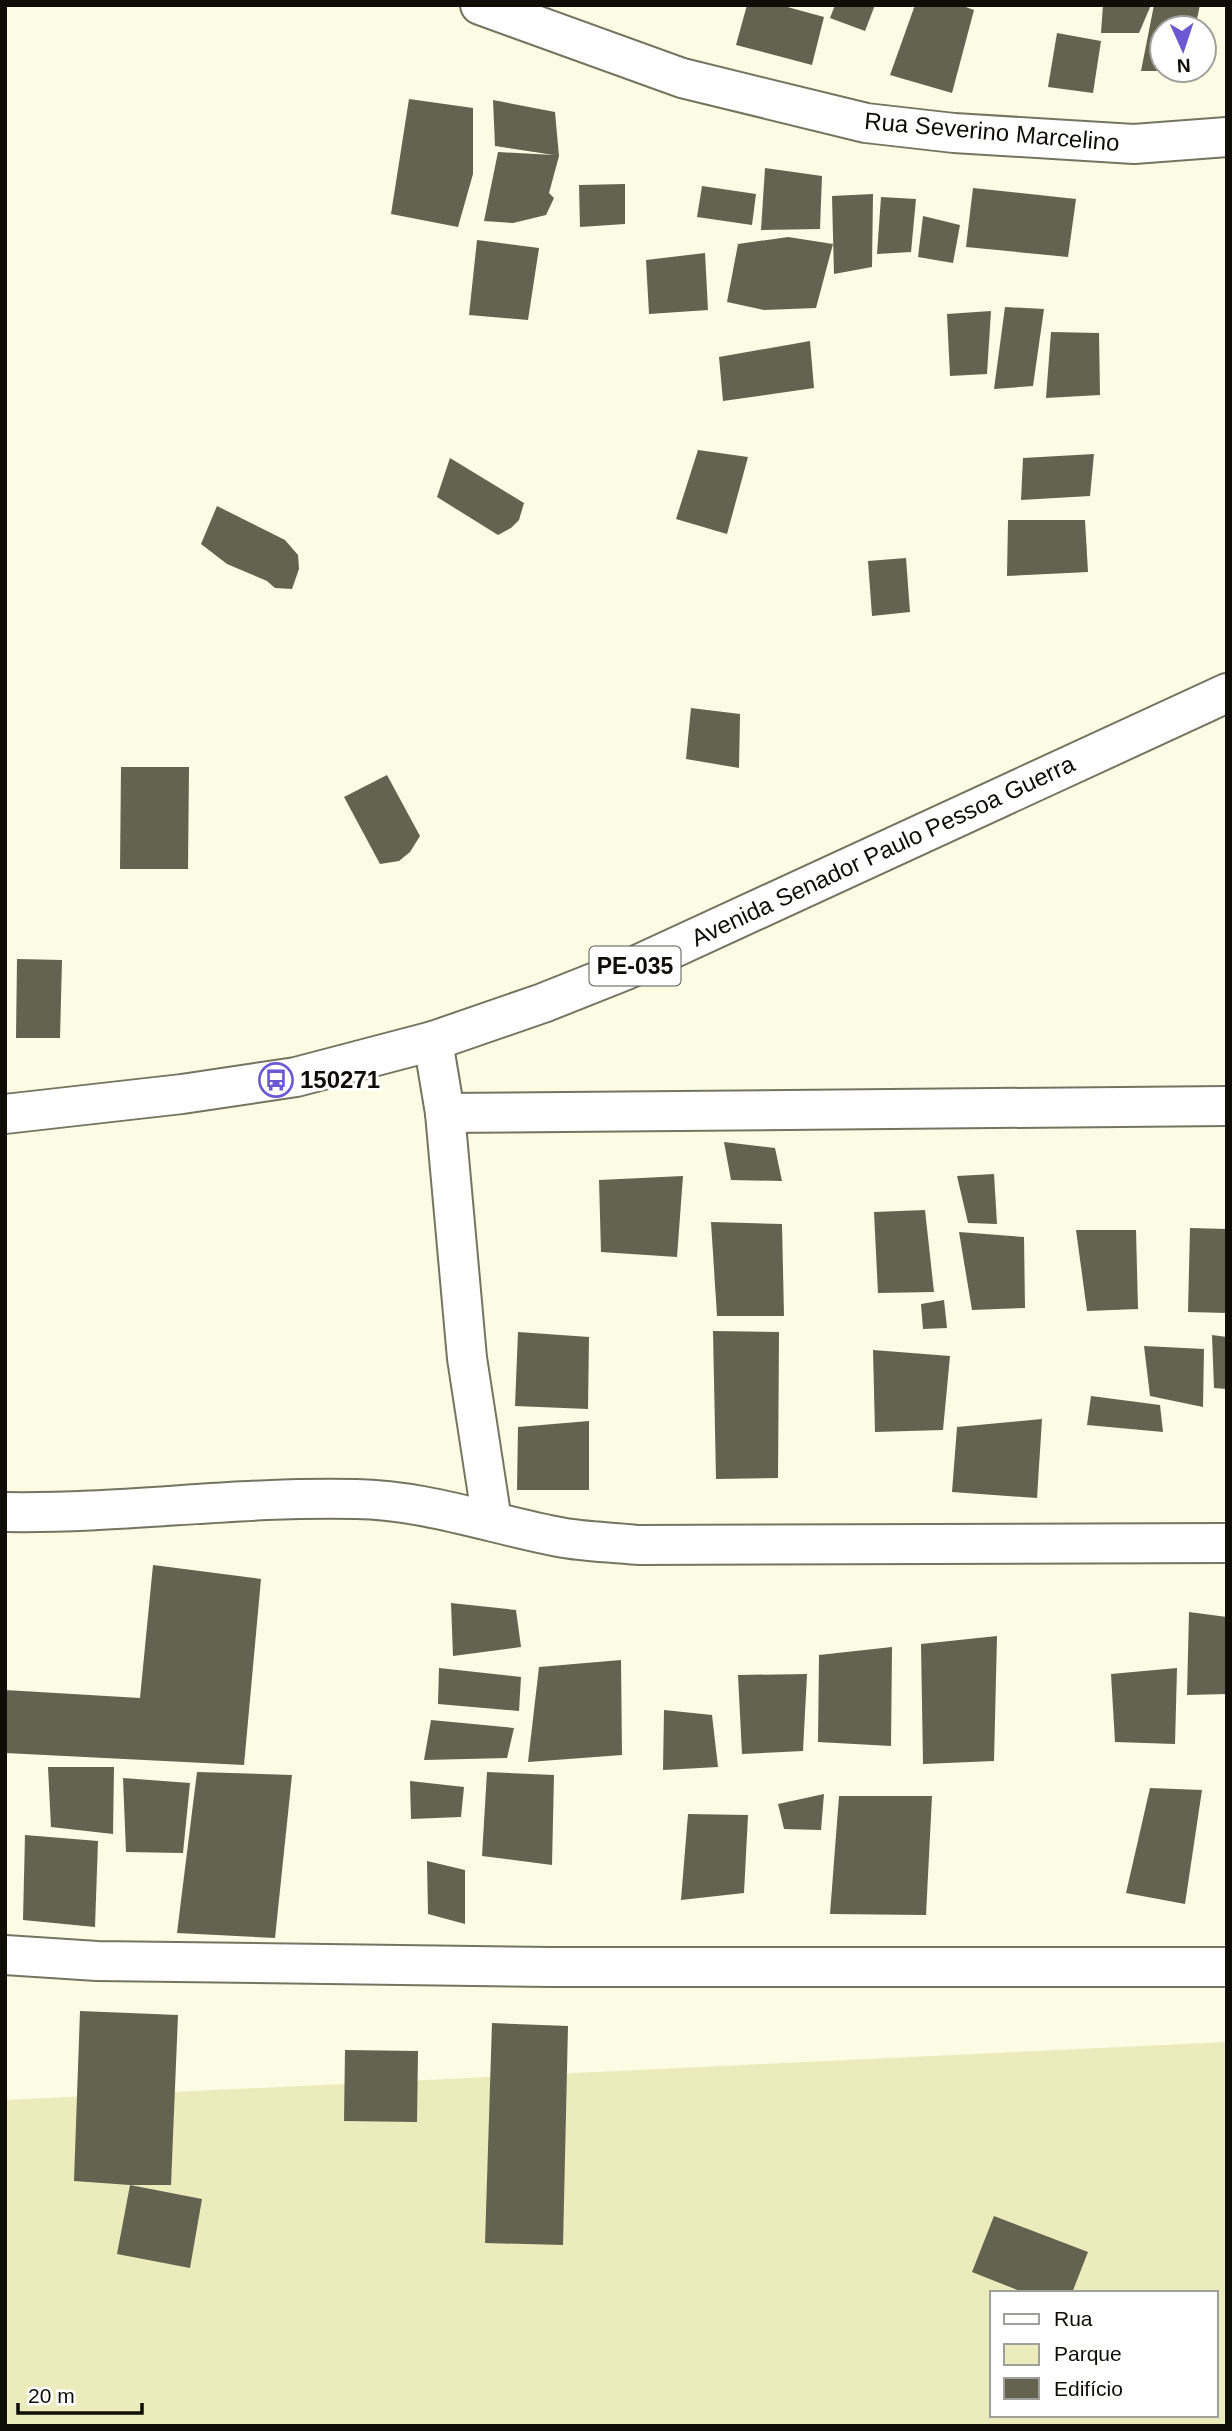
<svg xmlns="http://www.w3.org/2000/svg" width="1232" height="2431" font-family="Helvetica,sans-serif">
<rect width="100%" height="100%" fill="#fcfce4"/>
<path fill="#ecebbc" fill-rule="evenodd" d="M 1227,2042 L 1227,2426 L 5,2426 L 5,2100 ZM 992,2293 L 1216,2293 L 1216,2415 L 992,2415 Z"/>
<g fill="#64634f">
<path d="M 747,5 L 780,5 L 824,17 L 812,65 L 736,45 Z"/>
<path d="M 835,5 L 875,5 L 865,31 L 830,18 Z"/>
<path d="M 915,5 L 960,5 L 974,10 L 952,93 L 890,75 Z"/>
<path d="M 1103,5 L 1151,5 L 1139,33 L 1101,33 Z"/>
<path d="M 1154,5 L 1200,5 L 1195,28 L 1162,28 L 1162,71 L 1141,71 Z"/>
<path d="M 1057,33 L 1101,41 L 1093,93 L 1048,87 Z"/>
<path d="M 409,99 L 473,108 L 473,174 L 458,227 L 391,214 Z"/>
<path d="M 493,100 L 555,112 L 559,156 L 549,193 L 554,198 L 546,215 L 513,223 L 484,221 L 498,152 L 554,155 L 495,146 Z"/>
<path d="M 765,168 L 822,176 L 820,229 L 761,230 Z"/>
<path d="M 625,184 L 625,224 L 580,227 L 579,185 Z"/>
<path d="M 702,186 L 756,194 L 752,225 L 697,217 Z"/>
<path d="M 973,188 L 1076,199 L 1068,257 L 966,247 Z"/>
<path d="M 873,194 L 872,267 L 834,274 L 832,196 Z"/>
<path d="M 881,197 L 916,199 L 911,252 L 877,254 Z"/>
<path d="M 923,216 L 960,225 L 953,263 L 918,257 Z"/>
<path d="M 788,237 L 833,244 L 816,308 L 764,310 L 727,302 L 738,244 Z"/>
<path d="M 477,240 L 539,248 L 528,320 L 469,315 Z"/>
<path d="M 705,253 L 708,310 L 649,314 L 646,260 Z"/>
<path d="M 1005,307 L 1044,309 L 1033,386 L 994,389 Z"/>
<path d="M 991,311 L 987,374 L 950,376 L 947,314 Z"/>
<path d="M 1051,332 L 1099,333 L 1100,395 L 1046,398 Z"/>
<path d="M 810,341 L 814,388 L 723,401 L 719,357 Z"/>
<path d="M 698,450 L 748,457 L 727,534 L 676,519 Z"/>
<path d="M 1094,454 L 1090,496 L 1021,500 L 1023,458 Z"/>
<path d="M 450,458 L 524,503 L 519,520 L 511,528 L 498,535 L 437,497 Z"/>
<path d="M 217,506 L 285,540 L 298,555 L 299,569 L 292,589 L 275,588 L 267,581 L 227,564 L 201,544 Z"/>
<path d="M 1008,520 L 1085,520 L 1088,572 L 1007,576 Z"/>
<path d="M 906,558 L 910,612 L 872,616 L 868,561 Z"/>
<path d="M 691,708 L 740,714 L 739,768 L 686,759 Z"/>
<path d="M 121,767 L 189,767 L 188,869 L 120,869 Z"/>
<path d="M 387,775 L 420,836 L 410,852 L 399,861 L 380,864 L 344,797 Z"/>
<path d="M 17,959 L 62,960 L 60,1038 L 16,1038 Z"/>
<path d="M 724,1142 L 775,1148 L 782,1181 L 731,1180 Z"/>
<path d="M 994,1174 L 997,1224 L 968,1223 L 957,1176 Z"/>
<path d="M 683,1176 L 677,1257 L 601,1252 L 599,1180 Z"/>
<path d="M 925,1210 L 934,1292 L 878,1293 L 874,1212 Z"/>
<path d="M 711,1222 L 782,1224 L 784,1316 L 717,1316 Z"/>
<path d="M 1190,1228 L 1227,1229 L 1227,1313 L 1188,1312 Z"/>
<path d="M 1076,1230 L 1136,1230 L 1138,1309 L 1087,1311 Z"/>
<path d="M 959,1232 L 1024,1237 L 1025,1308 L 972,1310 Z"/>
<path d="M 944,1300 L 947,1328 L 923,1329 L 921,1304 Z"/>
<path d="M 713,1331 L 779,1332 L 778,1478 L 716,1479 Z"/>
<path d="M 518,1332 L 589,1337 L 588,1409 L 515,1406 Z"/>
<path d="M 1212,1335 L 1227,1337 L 1227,1389 L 1214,1388 Z"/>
<path d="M 1144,1346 L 1204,1349 L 1203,1407 L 1150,1396 Z"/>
<path d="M 873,1350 L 950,1356 L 943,1430 L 875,1432 Z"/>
<path d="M 1091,1396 L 1160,1405 L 1163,1432 L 1087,1425 Z"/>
<path d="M 1042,1419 L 1037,1498 L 952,1492 L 957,1427 Z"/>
<path d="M 589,1421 L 589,1490 L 517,1490 L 518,1427 Z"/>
<path d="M 153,1565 L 261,1579 L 244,1765 L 5,1753 L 5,1690 L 140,1698 Z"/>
<path d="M 451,1603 L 516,1610 L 521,1647 L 453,1656 Z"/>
<path d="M 1189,1612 L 1227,1617 L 1227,1694 L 1187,1695 Z"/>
<path d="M 997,1636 L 994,1761 L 923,1764 L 921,1644 Z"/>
<path d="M 892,1647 L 891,1746 L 818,1742 L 819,1655 Z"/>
<path d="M 621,1660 L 622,1755 L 528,1762 L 539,1667 Z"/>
<path d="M 439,1668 L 521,1677 L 519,1711 L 438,1704 Z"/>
<path d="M 1177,1668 L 1175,1744 L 1115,1742 L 1111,1674 Z"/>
<path d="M 807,1674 L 803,1751 L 742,1754 L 738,1675 Z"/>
<path d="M 664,1710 L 712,1715 L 718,1767 L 663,1770 Z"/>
<path d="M 431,1720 L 514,1728 L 507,1758 L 424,1760 Z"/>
<path d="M 48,1767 L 114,1767 L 113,1834 L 51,1827 Z"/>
<path d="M 197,1772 L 292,1775 L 275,1938 L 177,1933 Z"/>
<path d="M 487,1772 L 554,1775 L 552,1865 L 482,1856 Z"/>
<path d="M 123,1778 L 190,1783 L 183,1853 L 126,1852 Z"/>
<path d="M 410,1781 L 464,1787 L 461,1817 L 411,1819 Z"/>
<path d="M 1150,1788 L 1202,1790 L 1185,1904 L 1126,1893 Z"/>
<path d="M 824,1794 L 821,1830 L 784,1829 L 778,1804 Z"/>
<path d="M 839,1796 L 932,1796 L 926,1915 L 830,1914 Z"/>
<path d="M 688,1814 L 748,1815 L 744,1893 L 681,1900 Z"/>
<path d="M 25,1835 L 98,1841 L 95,1927 L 23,1920 Z"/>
<path d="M 427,1861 L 465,1870 L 465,1924 L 428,1914 Z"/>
<path d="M 80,2011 L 178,2015 L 171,2185 L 130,2185 L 202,2199 L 190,2268 L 117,2254 L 130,2185 L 74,2181 Z"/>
<path d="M 492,2023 L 568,2026 L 563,2245 L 485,2243 Z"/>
<path d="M 345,2050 L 418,2051 L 417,2122 L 344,2121 Z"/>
<path d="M 994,2216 L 1088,2252 L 1072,2293 L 1025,2293 L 972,2272 Z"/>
</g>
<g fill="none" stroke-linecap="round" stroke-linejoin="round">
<g stroke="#757460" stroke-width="42">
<g id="minor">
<path d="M 480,5 L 682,78 L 866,123 L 954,133 L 1134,144 L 1227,137"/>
<path d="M 433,1041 L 445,1113 L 467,1358 L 492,1521"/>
<path d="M 445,1113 L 1227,1106"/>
<path d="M 5,1512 C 122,1514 239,1496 356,1499 C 425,1500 491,1524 559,1537 C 584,1542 612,1542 638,1545 L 1227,1543"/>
<path d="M 5,1955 L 97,1961 L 551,1967 L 1227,1967"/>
</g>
</g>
<g stroke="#757460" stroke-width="42">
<path id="major" d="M 5,1114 L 182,1094 L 296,1077 L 433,1041 L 543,1003 L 626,970 L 1227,693"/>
</g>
<use href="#minor" stroke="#fff" stroke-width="38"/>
<use href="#major" stroke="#fff" stroke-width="38"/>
</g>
<defs>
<g id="bus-ring" transform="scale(1.75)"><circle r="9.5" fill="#fff" stroke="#6c58d2" stroke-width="1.5"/><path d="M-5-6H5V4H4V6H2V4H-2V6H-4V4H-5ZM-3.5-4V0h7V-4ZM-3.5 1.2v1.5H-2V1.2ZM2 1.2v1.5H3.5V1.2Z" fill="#6c58d2"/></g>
</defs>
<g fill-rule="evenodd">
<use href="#bus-ring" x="276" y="1080"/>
</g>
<g text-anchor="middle" stroke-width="6" stroke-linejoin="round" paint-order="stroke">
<rect fill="#fff" stroke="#565651" stroke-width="2" x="589.5" y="946.5" width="91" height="39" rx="5"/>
<g font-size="23" font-weight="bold" fill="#0e0e06">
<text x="635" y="974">PE-035</text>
</g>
<g font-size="24" fill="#0e0e06" stroke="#fff">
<text transform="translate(992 132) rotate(5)" y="8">Rua Severino Marcelino</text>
<text transform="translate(883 851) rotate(-25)" y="8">Avenida Senador Paulo Pessoa Guerra</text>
</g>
<g font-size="24" font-weight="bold" fill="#0e0e06" stroke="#fff" text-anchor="start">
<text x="300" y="1088">150271</text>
</g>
</g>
<rect width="1232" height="2431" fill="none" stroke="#0e0e06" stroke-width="14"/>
<rect x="990" y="2291" width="228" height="126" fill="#ffffff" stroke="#9f9f9b" stroke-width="2"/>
<rect x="1004" y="2314" width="35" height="10" fill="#ffffff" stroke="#9f9f9b" stroke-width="2"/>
<text x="1054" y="2326" font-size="21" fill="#0e0e06">Rua</text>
<rect x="1004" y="2344" width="35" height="21" fill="#ecebbc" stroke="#9f9f9b" stroke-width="2"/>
<text x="1054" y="2361" font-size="21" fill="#0e0e06">Parque</text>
<rect x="1004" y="2378" width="35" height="21" fill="#64634f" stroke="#9f9f9b" stroke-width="2"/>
<text x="1054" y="2396" font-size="21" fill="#0e0e06">Edifício</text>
<g transform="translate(1183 49) rotate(177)"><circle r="33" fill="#ffffff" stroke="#9f9f9b" stroke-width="2"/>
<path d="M0-5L12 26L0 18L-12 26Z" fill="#6c58d2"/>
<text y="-10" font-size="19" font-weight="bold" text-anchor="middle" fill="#0e0e06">N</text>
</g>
<path d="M18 2403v10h124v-10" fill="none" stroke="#0e0e06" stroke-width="3.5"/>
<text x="28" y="2403" font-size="21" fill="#0e0e06" stroke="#ffffff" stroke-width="5" paint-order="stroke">20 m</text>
</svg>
